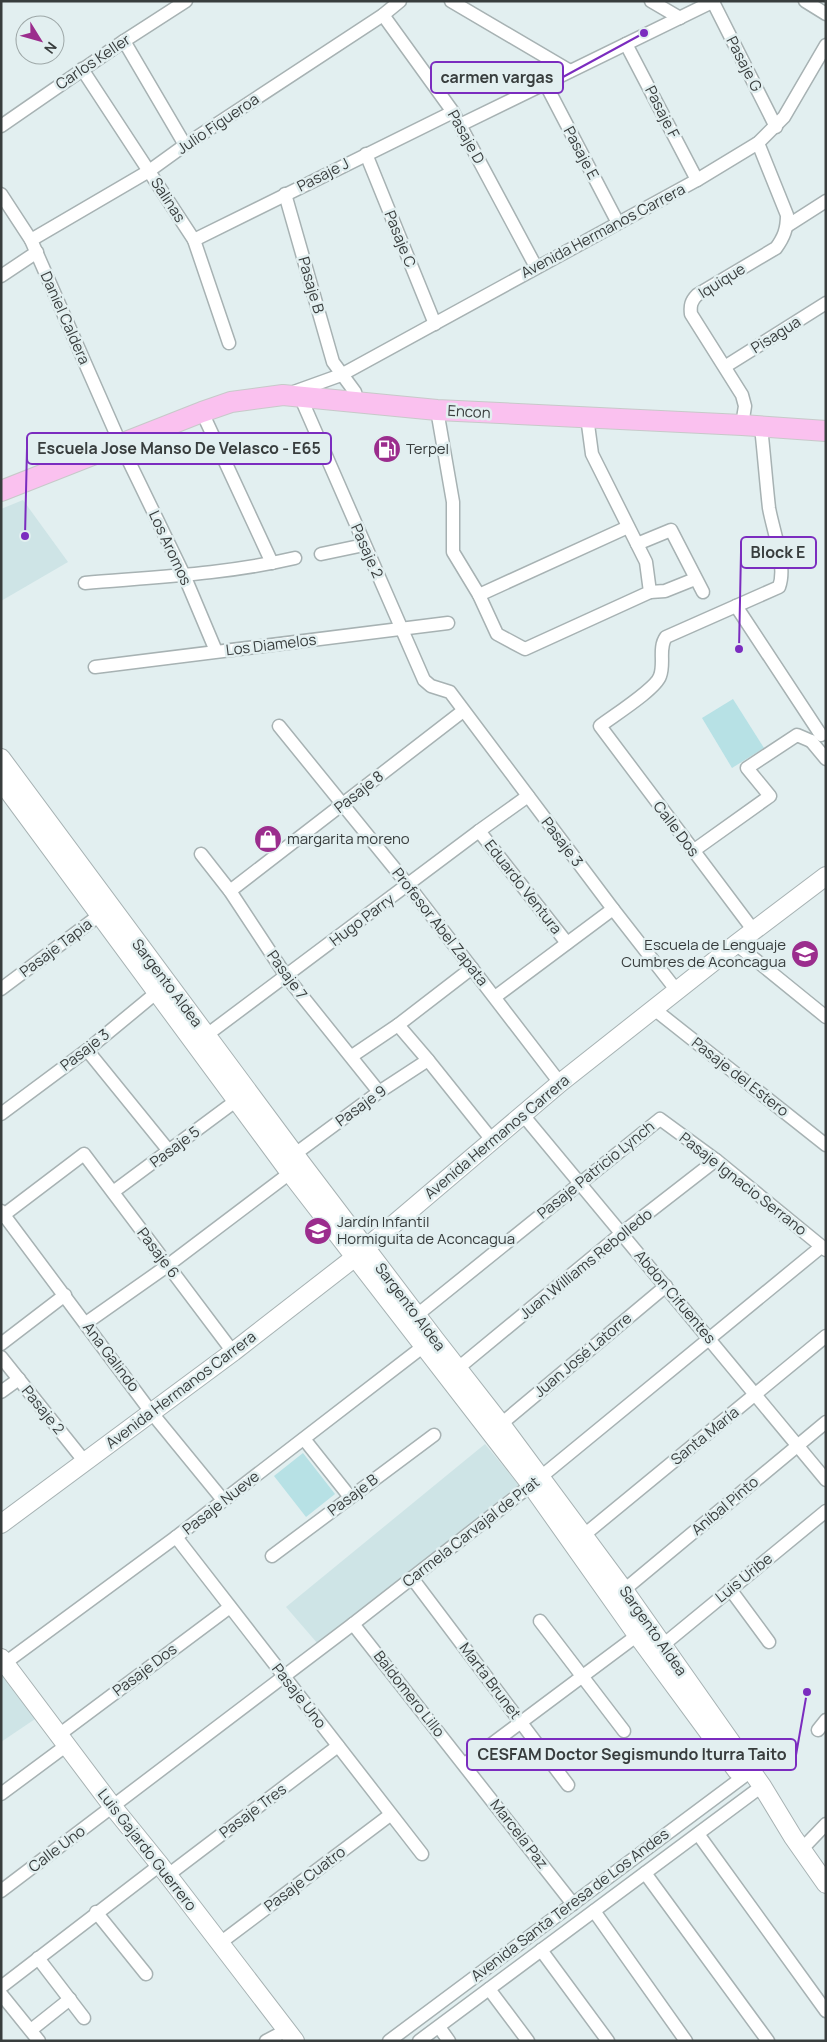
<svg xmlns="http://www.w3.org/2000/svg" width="827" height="2042" font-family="Manrope,sans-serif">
<rect width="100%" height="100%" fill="#e2eff0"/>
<g fill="#cee4e6">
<path d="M 23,500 L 68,562 L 1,601 L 1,509 Z"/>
<path d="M 485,1444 L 519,1485 L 318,1644 L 286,1607 Z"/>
<path d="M 1,1667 L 38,1717 L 1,1742 Z"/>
</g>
<g fill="#b7e1e5">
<path d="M 733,699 L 764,748 L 732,768 L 702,718 Z"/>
<path d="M 303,1453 L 335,1494 L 306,1517 L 274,1476 Z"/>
</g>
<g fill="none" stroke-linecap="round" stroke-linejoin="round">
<g stroke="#a7b2b3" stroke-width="15">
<g id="street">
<path d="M 451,1 L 570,71"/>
<path d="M 651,1 L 680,18"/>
<path d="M 805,1 L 826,14"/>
<path d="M 713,2 L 776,127"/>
<path d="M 383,15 L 453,112 L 536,267"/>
<path d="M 124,41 L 185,145"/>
<path d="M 626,44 L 697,180"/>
<path d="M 82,69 L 194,240 L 229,343"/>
<path d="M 545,83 L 618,223"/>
<path d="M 460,125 L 714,1"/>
<path d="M 1,126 L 124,41 L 186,1"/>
<path d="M 366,154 L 435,324"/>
<path d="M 1,194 L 31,240 L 121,445 L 184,575 L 216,651"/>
<path d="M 285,194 L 333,362 L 355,392 L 358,403"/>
<path d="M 787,226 L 826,201"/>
<path d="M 31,240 L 149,171 L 185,145 L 383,15 L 400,1"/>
<path d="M 194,240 L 453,112"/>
<path d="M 1,276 L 37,252"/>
<path d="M 726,366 L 826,303"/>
<path d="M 291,393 L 341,375 L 697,180 L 758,143 L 784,117 L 826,45"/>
<path d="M 300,396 L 424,680 L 431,686 L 450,692 L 613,909 L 677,991"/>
<path d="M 437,410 L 453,502 L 453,552 L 479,595 L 497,634 L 525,649 L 650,592 L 646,562 L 592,454 L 587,417"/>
<path d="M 202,412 L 272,563"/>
<path d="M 742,425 L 745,406 L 742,395 L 691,314 C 690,306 691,301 697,295 L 776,248 C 784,237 787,229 787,215 L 758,143"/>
<path d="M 637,544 L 671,530 L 703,592"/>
<path d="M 321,554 L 364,545"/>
<path d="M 85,583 C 155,577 227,574 295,558"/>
<path d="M 650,592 L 665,591 L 695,579"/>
<path d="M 479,595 L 628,527"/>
<path d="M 736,606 L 821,735"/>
<path d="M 95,667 L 448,623"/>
<path d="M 279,726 L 408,885 L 560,1083"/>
<path d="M 811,741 L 826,759"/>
<path d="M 479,831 L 567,943"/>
<path d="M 693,851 L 770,796 L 747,768 L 797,735 L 811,741"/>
<path d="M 201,854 L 230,891 L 286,976 L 379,1092"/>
<path d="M 230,891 L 463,711"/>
<path d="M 754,931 L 600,726 C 613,716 656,689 660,676 C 665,663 658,648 666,637 L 779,587 C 787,566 773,531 769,508 C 766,481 764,454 761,427"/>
<path d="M 736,944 L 826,1017"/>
<path d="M 1,989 L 105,911"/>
<path d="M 495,997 L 613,909"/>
<path d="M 654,1009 L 826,1145"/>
<path d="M 398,1025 L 428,1060 L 492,1140"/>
<path d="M 200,1040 L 479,831 L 528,796"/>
<path d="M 87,1050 L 169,1151"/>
<path d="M 352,1056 L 398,1025 L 472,968"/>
<path d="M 1,1114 L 87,1050 L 162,988"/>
<path d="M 523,1115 L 826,1480"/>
<path d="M 295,1154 L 379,1092 L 428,1060"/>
<path d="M 113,1192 L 237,1100"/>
<path d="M 1,1211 L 151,1412 L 223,1500"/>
<path d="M 1,1217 L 84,1154 L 233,1352"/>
<path d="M 417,1315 L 660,1119 L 716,1160 L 826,1250"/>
<path d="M 86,1323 L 167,1266 L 290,1173"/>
<path d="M 1,1344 L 65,1295"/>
<path d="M 1,1357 L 85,1462"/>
<path d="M 457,1369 L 622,1233 L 716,1160"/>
<path d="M 1,1392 L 19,1379"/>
<path d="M 501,1424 L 666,1286"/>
<path d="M 304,1439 L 350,1497"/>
<path d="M 584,1535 L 826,1336"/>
<path d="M 176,1537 L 422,1854"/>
<path d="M 272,1556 L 434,1435"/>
<path d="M 412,1578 L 568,1785"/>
<path d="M 730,1589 L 769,1642"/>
<path d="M 624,1590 L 826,1422"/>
<path d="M 540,1621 L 624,1731"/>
<path d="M 353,1624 L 573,1904"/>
<path d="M 663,1645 L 826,1511"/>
<path d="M 5,1663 L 176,1537 L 429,1342"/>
<path d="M 818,1730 L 826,1720"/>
<path d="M 60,1734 L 230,1607"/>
<path d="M 465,1764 L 643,1631"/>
<path d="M 1,1794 L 67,1745"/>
<path d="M 698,1834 L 826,2011"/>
<path d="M 801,1850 L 826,1824"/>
<path d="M 645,1873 L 768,2041"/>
<path d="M 168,1875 L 338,1746"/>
<path d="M 1,1891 L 353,1624 L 531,1485 L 821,1247"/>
<path d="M 594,1911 L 686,2041"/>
<path d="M 96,1912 L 146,1974"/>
<path d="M 220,1943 L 390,1815"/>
<path d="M 541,1950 L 608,2041"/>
<path d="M 38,1958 L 84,2018"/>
<path d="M 1,1987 L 160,1865"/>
<path d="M 489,1989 L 528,2041"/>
<path d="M 1,1994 L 39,2041"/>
<path d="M 439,2027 L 449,2041"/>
<path d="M 31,2030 L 70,1999"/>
<path d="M 266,2041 L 287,2030"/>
<path d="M 389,2041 L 751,1771"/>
<path d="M 419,2041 L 762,1786"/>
</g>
</g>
<g stroke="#a7b2b3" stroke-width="20">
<g id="secondary">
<path d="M 1,758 L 302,1164 L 434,1338 L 501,1424 L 624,1590 L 762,1786 L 793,1837 L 826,1884"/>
<path d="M 1,781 L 290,1173 L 531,1485 L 637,1635 L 737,1771"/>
<path d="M 1,1524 L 233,1352 L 354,1258 L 560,1083 L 736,944 L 826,876"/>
<path d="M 1,1658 L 113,1807 L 160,1865 L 295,2041"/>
</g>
</g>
<g stroke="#c7c9c9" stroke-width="22">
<path id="primary" d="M 1,491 L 202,412 L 231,402 L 283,395 L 437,410 L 742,425 L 826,431"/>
</g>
<use href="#street" stroke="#fff" stroke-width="12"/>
<use href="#secondary" stroke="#fff" stroke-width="18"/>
<use href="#primary" stroke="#fac1ef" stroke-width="20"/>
</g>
<defs>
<g id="fuel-disc" transform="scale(1.4375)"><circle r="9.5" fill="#9b2d8d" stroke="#e2eff0"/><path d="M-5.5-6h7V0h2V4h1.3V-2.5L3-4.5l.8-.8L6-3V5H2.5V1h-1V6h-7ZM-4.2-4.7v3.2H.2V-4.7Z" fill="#fff"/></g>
<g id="shop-disc" transform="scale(1.4375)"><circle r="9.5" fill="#9b2d8d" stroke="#e2eff0"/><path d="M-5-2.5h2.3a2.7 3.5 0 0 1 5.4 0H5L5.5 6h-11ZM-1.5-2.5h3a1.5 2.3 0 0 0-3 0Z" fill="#fff"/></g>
<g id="school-disc" transform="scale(1.4375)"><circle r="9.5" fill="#9b2d8d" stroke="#e2eff0"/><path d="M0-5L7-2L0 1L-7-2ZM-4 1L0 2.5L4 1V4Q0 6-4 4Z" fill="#fff"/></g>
</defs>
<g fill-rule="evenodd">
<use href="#fuel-disc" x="387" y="449"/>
<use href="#shop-disc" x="268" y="839"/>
<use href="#school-disc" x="805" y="954"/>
<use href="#school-disc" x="318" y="1231"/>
</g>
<g text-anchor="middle" stroke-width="5" stroke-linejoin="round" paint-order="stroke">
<g font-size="15" fill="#383d3d" stroke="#e2eff0">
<text transform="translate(93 62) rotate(-34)" y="5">Carlos Keller</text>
<text transform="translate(744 64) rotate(63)" y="5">Pasaje G</text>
<text transform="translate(662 112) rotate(63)" y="5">Pasaje F</text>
<text transform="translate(218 124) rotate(-34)" y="5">Julio Figueroa</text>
<text transform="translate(466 137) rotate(61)" y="5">Pasaje D</text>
<text transform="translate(581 153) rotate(62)" y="5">Pasaje E</text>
<text transform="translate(323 175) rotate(-27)" y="5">Pasaje J</text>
<text transform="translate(168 200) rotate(57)" y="5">Salinas</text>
<text transform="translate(603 231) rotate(-28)" y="5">Avenida Hermanos Carrera</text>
<text transform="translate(400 239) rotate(68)" y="5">Pasaje C</text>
<text transform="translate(722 281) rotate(-32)" y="5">Iquique</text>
<text transform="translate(311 285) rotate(74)" y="5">Pasaje B</text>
<text transform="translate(65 318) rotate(66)" y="5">Daniel Caldera</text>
<text transform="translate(776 335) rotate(-32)" y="5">Pisagua</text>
<text transform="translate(469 412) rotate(3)" y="5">Encon</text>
<text transform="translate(170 548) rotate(65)" y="5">Los Aromos</text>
<text transform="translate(367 551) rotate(66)" y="5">Pasaje 2</text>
<text transform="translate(271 645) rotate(-7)" y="5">Los Diamelos</text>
<text transform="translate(359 792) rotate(-38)" y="5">Pasaje 8</text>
<text transform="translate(676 829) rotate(53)" y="5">Calle Dos</text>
<text transform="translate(562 842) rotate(53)" y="5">Pasaje 3</text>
<text transform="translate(523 887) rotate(52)" y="5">Eduardo Ventura</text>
<text transform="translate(362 920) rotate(-37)" y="5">Hugo Parry</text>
<text transform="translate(440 927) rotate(52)" y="5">Profesor Abel Zapata</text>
<text transform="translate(56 948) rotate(-37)" y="5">Pasaje Tapia</text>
<text transform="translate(287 975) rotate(54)" y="5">Pasaje 7</text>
<text transform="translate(167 983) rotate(53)" y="5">Sargento Aldea</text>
<text transform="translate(85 1050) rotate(-38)" y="5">Pasaje 3</text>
<text transform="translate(740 1077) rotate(38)" y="5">Pasaje del Estero</text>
<text transform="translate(361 1106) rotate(-36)" y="5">Pasaje 9</text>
<text transform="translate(497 1137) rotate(-40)" y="5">Avenida Hermanos Carrera</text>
<text transform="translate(175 1147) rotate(-37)" y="5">Pasaje 5</text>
<text transform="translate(596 1170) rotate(-39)" y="5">Pasaje Patricio Lynch</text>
<text transform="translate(743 1184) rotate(38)" y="5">Pasaje Ignacio Serrano</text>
<text transform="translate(158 1253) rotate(53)" y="5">Pasaje 6</text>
<text transform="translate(586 1264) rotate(-39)" y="5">Juan Williams Rebolledo</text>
<text transform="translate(675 1297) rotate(50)" y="5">Abdon Cifuentes</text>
<text transform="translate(410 1307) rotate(53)" y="5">Sargento Aldea</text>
<text transform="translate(583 1355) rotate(-40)" y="5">Juan José Latorre</text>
<text transform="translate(111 1357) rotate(53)" y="5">Ana Galindo</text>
<text transform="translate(181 1390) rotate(-37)" y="5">Avenida Hermanos Carrera</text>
<text transform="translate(43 1410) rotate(51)" y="5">Pasaje 2</text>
<text transform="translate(705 1436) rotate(-39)" y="5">Santa María</text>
<text transform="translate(353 1495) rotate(-37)" y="5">Pasaje B</text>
<text transform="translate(221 1503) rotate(-38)" y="5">Pasaje Nueve</text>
<text transform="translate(725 1506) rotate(-40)" y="5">Aníbal Pinto</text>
<text transform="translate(471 1532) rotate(-38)" y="5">Carmela Carvajal de Prat</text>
<text transform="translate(744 1578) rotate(-39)" y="5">Luis Uribe</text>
<text transform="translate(653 1631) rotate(55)" y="5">Sargento Aldea</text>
<text transform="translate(145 1670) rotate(-37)" y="5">Pasaje Dos</text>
<text transform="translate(490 1681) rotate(53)" y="5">Marta Brunet</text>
<text transform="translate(409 1694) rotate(52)" y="5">Baldomero Lillo</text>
<text transform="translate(299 1696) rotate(52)" y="5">Pasaje Uno</text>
<text transform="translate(253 1811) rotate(-37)" y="5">Pasaje Tres</text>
<text transform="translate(519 1834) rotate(52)" y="5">Marcela Paz</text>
<text transform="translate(57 1849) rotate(-37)" y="5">Calle Uno</text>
<text transform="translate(147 1850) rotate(52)" y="5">Luis Gajardo Guerrero</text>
<text transform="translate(305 1879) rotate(-37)" y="5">Pasaje Cuatro</text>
<text transform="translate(570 1905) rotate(-37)" y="5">Avenida Santa Teresa de Los Andes</text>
</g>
<g font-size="15" fill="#383d3d" stroke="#e2eff0" text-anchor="start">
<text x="406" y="454">Terpel</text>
<text x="287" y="844">margarita moreno</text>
<text x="786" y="950" text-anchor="end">Escuela de Lenguaje<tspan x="786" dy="17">Cumbres de Aconcagua</tspan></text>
<text x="337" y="1227">Jardín Infantil<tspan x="337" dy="17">Hormiguita de Aconcagua</tspan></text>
</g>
</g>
<path fill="none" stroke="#7b2cbf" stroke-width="2" d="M644 33L563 77M25 536L27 448M739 649L741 552M807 1692L796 1755"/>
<g fill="#7b2cbf" stroke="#e2eff0" stroke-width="2">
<circle cx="644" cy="33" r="5"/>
<circle cx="25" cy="536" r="5"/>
<circle cx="739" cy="649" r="5"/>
<circle cx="807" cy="1692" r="5"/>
</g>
<g fill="#e2eff0" stroke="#7b2cbf" stroke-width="2">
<rect x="431" y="62" width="132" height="31" rx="5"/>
<rect x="27" y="433" width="304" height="31" rx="5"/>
<rect x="741" y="537" width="75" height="31" rx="5"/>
<rect x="467" y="1739" width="329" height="31" rx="5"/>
</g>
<g font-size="16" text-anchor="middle" font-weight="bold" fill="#383d3d">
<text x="497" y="83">carmen vargas</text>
<text x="179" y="454">Escuela Jose Manso De Velasco - E65</text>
<text x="778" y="558">Block E</text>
<text x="632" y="1760">CESFAM Doctor Segismundo Iturra Taito</text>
</g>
<rect width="827" height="2042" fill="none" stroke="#383d3d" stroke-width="5"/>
<g transform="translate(40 40) rotate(127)"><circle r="24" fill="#e2eff0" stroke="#9ea8a8"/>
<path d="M0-4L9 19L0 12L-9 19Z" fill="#9b2d8d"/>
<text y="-8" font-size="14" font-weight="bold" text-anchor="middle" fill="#383d3d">N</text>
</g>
</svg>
